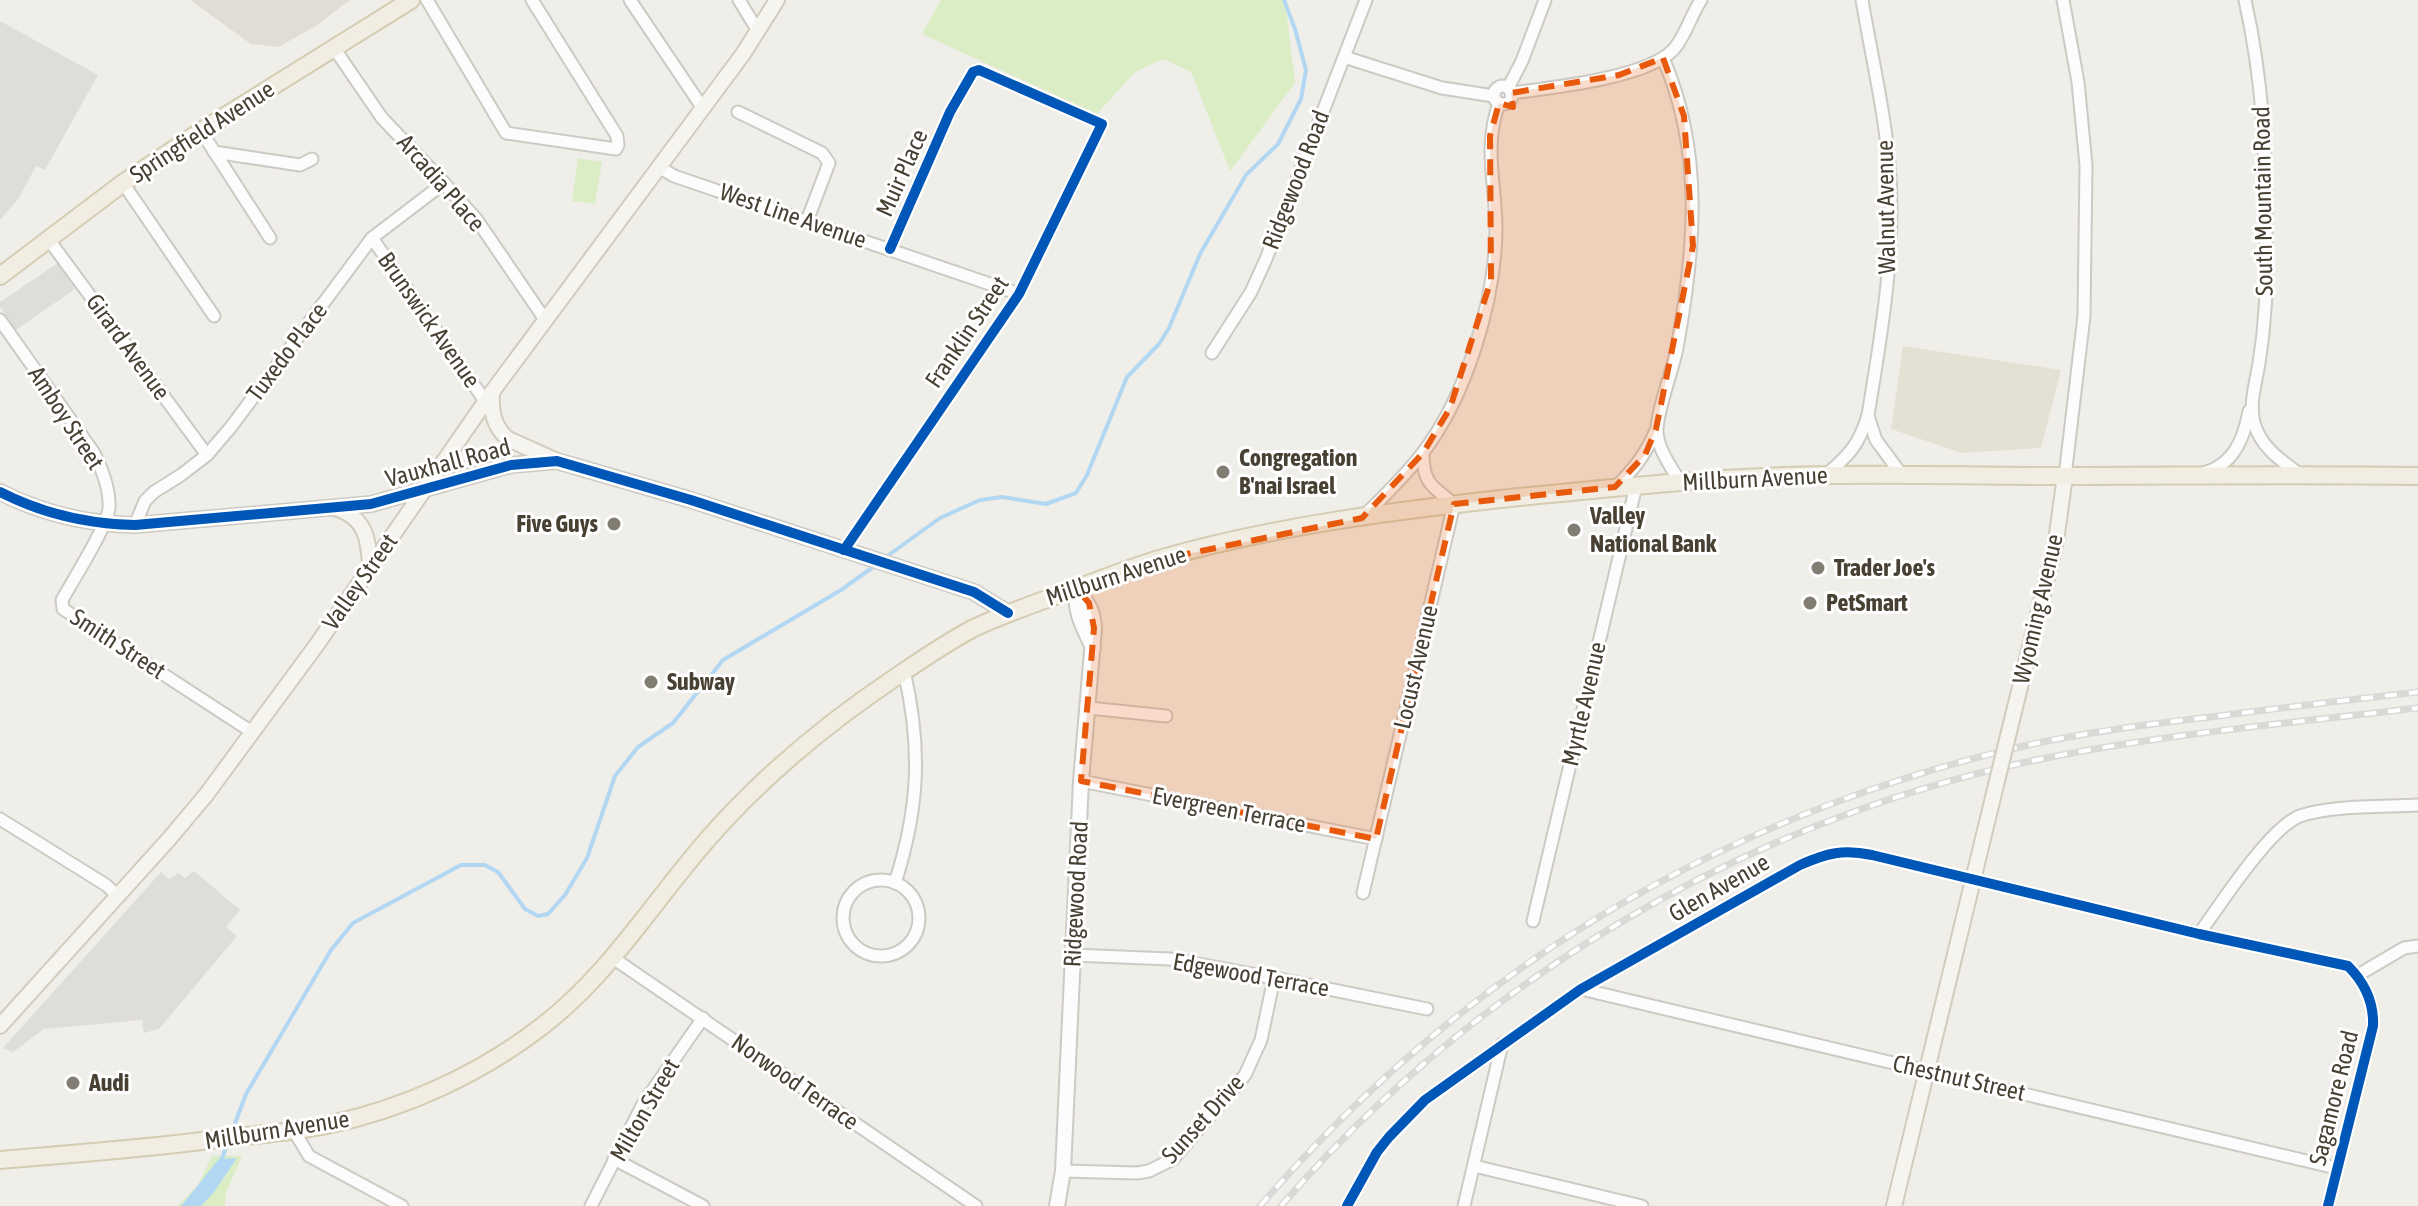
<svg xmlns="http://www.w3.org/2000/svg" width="2418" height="1206" font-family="'Asap Condensed',sans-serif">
<rect width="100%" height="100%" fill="#f0eee8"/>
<path fill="#e5e0d4" d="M 1903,346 L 2061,370 L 2041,448 L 1962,453 L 1891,429 Z"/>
<path fill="#e0ddd6" d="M 190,0 L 350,0 L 317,25 L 279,47 L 251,44 Z"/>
<g fill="#dbedc4">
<path d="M 941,0 L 1285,0 L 1295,83 L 1230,171 L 1191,72 L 1163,59 L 1135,72 L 1097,114 L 922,34 Z"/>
<path d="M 578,158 L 602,162 L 595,204 L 572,201 Z"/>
<path d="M 212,1156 L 242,1156 L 226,1193 L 225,1206 L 178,1206 L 198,1185 Z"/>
</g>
<g fill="#dfddd8">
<path d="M 0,21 L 98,75 L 45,170 L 36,166 L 18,199 L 0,220 Z"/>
<path d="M 58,263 L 75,289 L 16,330 L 0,307 L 0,302 Z"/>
<path d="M 194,871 L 240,910 L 226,927 L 237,936 L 159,1029 L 144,1033 L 142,1020 L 44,1029 L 13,1052 L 3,1048 L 161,872 L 169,879 L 178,873 L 185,878 Z"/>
</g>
<path fill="#b2d7f3" d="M 237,1158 L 214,1192 L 201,1206 L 181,1206 L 219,1159 Z"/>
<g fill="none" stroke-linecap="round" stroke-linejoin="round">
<g stroke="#b2d7f3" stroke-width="4">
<path d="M 886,557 L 940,518 L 980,500 L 1002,497 L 1046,504 L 1076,493 L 1087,475 L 1127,377 L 1159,344 L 1169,328 L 1200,254 L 1246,175 L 1278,144 L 1301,99 L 1306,70 L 1295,29 L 1284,0"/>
<path d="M 231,1134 L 246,1094 L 331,950 L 353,923 L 461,865 L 485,865 L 498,872 L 525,909 L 538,916 L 548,914 L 565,895 L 587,858 L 615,776 L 638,747 L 673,723 L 723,660 L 841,590 L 876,565"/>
<path d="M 220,1164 L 228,1142"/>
</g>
<g stroke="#cccac4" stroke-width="15">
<g id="minor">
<path d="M 427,0 L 506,133 L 616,149 L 618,145 L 617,136 L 532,0"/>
<path d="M 630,0 L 702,107"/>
<path d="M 739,0 L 758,31"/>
<path d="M 2063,0 L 2078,82 L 2086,165 L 2084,316 L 2065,476"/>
<path d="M 2245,0 C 2263,80 2267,160 2266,242 C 2266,264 2267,287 2265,309 C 2264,327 2262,345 2259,363 C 2256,383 2249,402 2254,423 C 2261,448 2282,461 2302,476"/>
<path d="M 334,48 L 382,118 L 444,183 L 477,220 L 546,321"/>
<path d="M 1344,57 L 1442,88 L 1494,96"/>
<path d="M 1663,58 C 1704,152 1695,250 1677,348 C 1673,370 1656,413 1657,432 C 1658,449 1671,467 1680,482"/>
<circle cx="1503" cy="95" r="9"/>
<path d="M 1508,88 L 1522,61 L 1545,0"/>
<path d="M 1511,93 C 1550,88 1648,78 1674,49 C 1686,35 1691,15 1701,0"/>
<path d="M 738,112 L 822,153 L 829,163 L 807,221"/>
<path d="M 201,131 L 270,238"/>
<path d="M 214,152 L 300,165 L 312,159"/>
<path d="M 659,167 L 674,176 L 1019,294"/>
<path d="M 123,183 L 214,316"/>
<path d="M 372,238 L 485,401"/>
<path d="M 49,240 L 207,455"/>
<path d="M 0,320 L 94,453 C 102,469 110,490 109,508 C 108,525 72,582 62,600 L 63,609 L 252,732"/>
<path d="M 1212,353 L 1251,292 L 1266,259 L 1366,0"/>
<path d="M 1868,416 L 1876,440 L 1901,474"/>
<path d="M 2203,473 C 2234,465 2244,438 2249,411"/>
<path d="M 1826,475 C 1849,455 1859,445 1868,415 C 1881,337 1895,256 1890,176 C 1886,117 1872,59 1862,0"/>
<path d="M 1616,487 C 1634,469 1646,454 1656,430"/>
<path d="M 1362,518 C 1383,497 1404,477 1421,455 C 1466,398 1495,302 1496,230 C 1496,184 1483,148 1499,103"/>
<path d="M 135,525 L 145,501 L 154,492 L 181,475 L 207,455 L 231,427 L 372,238 L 444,183"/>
<path d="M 844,550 L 1019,294 L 1102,124 L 979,70 L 973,72 L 950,112 L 890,249"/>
<path d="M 1089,708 L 1166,716"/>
<path d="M 1081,781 L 1376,839"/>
<path d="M 0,819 L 106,885 L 117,895"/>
<circle cx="881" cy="918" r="38"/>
<path d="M 895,883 C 919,808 922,748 904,671"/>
<path d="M 1363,893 L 1454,504 C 1432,486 1423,484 1423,453"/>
<path d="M 1533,921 L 1636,486"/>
<path d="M 2199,934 C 2220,905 2270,827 2300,816 C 2331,805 2384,807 2418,805"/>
<path d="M 1072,955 L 1170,959 L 1274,978 L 1427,1009"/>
<path d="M 613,958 L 976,1206"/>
<path d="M 2358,975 L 2404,948 L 2418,946"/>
<path d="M 1581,989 L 2336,1168"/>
<path d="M 294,1131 L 309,1156 L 402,1206"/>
<path d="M 614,1159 L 703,1206"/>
<path d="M 1474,1166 L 1642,1206"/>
<path d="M 1063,1171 L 1137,1173 L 1149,1171 L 1173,1159 L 1245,1075 L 1261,1040 L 1274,978"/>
<path d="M 591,1206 L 643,1104 L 703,1018"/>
<path d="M 1347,1206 L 1377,1152 L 1389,1137 L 1425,1100 L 1581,989 L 1800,865 C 1827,853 1843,849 1872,855 L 2199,934 L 2348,966 C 2364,982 2374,1003 2373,1026 L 2328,1206"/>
<path d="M 1464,1206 L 1502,1044"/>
</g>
</g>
<g stroke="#cccac4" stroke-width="18">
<g id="tertiary">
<path d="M 0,492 C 43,514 87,524 135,525 L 371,504 L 511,465 L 557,461 L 691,500 L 974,592 L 1008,613"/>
<path d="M 1076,588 C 1076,617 1082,623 1093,648"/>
<path d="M 1057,1206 L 1063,1171 L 1081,781 L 1094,628 C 1093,610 1087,602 1076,588"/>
</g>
</g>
<g stroke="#d0ccbe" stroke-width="18">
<g id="secondary">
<path d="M 492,392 C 491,411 493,426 508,439 L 557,461"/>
<path d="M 335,508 C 366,517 369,540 370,568"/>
<path d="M 2006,744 L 2056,541 L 2065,476"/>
<path d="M 0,1026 L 169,839 L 206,795 L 318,643 L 492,392 L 743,54 L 777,0"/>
<path d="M 1894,1206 L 1996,785"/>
</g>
</g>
<g stroke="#d4ccb3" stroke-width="20">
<g id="primary">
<path d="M 0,276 L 123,183 L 201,131 L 411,0"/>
<path d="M 0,1160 C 70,1154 140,1149 210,1140 C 249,1135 289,1133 327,1125 C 404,1109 480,1074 541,1027 C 609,975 652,903 707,840 C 762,777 827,723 896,677 C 921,660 947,642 974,628 C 1006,613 1039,602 1072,590 C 1101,579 1130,568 1159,559 C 1273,526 1393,511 1510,498 C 1601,489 1693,479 1785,476 C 1873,473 1961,476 2049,476 C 2172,476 2295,474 2418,476"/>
</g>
</g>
<use href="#minor" stroke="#fdfcfc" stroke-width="11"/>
<use href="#tertiary" stroke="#fdfcfc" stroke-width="14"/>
<use href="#secondary" stroke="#f6f4ee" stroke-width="14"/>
<use href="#primary" stroke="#f1ede2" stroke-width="16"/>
<g stroke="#d9d9d8" stroke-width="7">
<g id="rail">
<path d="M 1260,1206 C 1466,968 1721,815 2028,745 C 2088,732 2149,724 2210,717 C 2279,708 2348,700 2418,692"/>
<path d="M 1281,1206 C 1477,980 1744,821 2036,760 C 2162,734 2291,723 2418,708"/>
</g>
</g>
<use href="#rail" stroke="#fff" stroke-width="4" stroke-dasharray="12" stroke-linecap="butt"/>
<g stroke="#d0ccbe" stroke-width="18" stroke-linecap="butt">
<path id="secondary-bridge" d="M 1996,785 L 2006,744"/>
</g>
<use href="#secondary-bridge" stroke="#f6f4ee" stroke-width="14"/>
<g stroke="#fff" stroke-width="15">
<g id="cycleway">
<path d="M 0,492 C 43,514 87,524 135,525 L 371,504 L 511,465 L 557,461 L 691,500 L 974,592 L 1008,613"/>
<path d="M 844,550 L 1019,294 L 1102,124 L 979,70 L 973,72 L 950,112 L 890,249"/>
<path d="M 1347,1206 L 1377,1152 L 1389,1137 L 1425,1100 L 1581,989 L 1800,865 C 1827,853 1843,849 1872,855 L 2199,934 L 2348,966 C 2364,982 2374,1003 2373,1026 L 2328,1206"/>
</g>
</g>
<use href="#cycleway" stroke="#0057b8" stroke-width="10"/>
</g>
<path fill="#e8590c" fill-opacity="0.2" stroke="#e8590c" stroke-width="6" stroke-dasharray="16 10" stroke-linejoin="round" d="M 1663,58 L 1684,116 L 1693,246 L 1656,429 L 1645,455 L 1615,487 L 1454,504 L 1376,839 L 1081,781 L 1094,628 L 1089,603 L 1076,588 L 1157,560 L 1362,518 L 1423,453 L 1450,408 L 1491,280 L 1490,136 L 1499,103 L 1513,107 L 1511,93 L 1619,75 Z"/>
<g fill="#827d72" stroke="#fff" stroke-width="3">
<circle cx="1223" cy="472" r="8"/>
<circle cx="614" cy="524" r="8"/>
<circle cx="1574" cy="530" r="8"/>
<circle cx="1818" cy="568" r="8"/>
<circle cx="1810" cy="603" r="8"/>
<circle cx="651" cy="682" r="8"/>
<circle cx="73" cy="1083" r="8"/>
</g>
<g text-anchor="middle" stroke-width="6" stroke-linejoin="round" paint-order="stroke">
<g font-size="24" fill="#474033" stroke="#fff">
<text transform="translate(202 132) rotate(-33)" y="8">Springfield Avenue</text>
<text transform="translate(902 173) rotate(-66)" y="8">Muir Place</text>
<text transform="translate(1296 180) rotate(-69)" y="8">Ridgewood Road</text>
<text transform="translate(441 183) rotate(49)" y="8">Arcadia Place</text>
<text transform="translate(2263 201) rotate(-91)" y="8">South Mountain Road</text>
<text transform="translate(1886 207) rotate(-91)" y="8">Walnut Avenue</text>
<text transform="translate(793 216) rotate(19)" y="8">West Line Avenue</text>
<text transform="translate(429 320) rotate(55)" y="8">Brunswick Avenue</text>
<text transform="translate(967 332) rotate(-56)" y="8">Franklin Street</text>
<text transform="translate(128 347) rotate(54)" y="8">Girard Avenue</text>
<text transform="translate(287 352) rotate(-53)" y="8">Tuxedo Place</text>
<text transform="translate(66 418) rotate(57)" y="8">Amboy Street</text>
<text transform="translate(448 463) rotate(-15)" y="8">Vauxhall Road</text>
<text transform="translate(1755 479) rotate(-3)" y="8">Millburn Avenue</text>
<text transform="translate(1116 576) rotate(-18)" y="8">Millburn Avenue</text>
<text transform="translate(360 582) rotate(-55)" y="8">Valley Street</text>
<text transform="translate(2038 609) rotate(-77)" y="8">Wyoming Avenue</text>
<text transform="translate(118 644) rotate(33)" y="8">Smith Street</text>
<text transform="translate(1416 667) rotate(-77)" y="8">Locust Avenue</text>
<text transform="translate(1584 704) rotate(-77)" y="8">Myrtle Avenue</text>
<text transform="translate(1229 810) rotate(11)" y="8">Evergreen Terrace</text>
<text transform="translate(1719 888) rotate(-30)" y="8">Glen Avenue</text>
<text transform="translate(1076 894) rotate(-87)" y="8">Ridgewood Road</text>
<text transform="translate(1251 975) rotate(10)" y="8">Edgewood Terrace</text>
<text transform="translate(1959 1078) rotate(13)" y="8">Chestnut Street</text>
<text transform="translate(795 1082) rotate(35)" y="8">Norwood Terrace</text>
<text transform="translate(2334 1098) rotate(-76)" y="8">Sagamore Road</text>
<text transform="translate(645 1110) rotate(-60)" y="8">Milton Street</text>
<text transform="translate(1203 1119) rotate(-48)" y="8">Sunset Drive</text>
<text transform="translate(277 1130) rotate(-9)" y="8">Millburn Avenue</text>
</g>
<g font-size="24" font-weight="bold" fill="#474033" stroke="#fff" text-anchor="start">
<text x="1239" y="466">Congregation<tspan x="1239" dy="28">B'nai Israel</tspan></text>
<text x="1590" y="524">Valley<tspan x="1590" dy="28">National Bank</tspan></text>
<text x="598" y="532" text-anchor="end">Five Guys</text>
<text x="1834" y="576">Trader Joe's</text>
<text x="1826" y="611">PetSmart</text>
<text x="667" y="690">Subway</text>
<text x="89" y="1091">Audi</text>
</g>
</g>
</svg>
